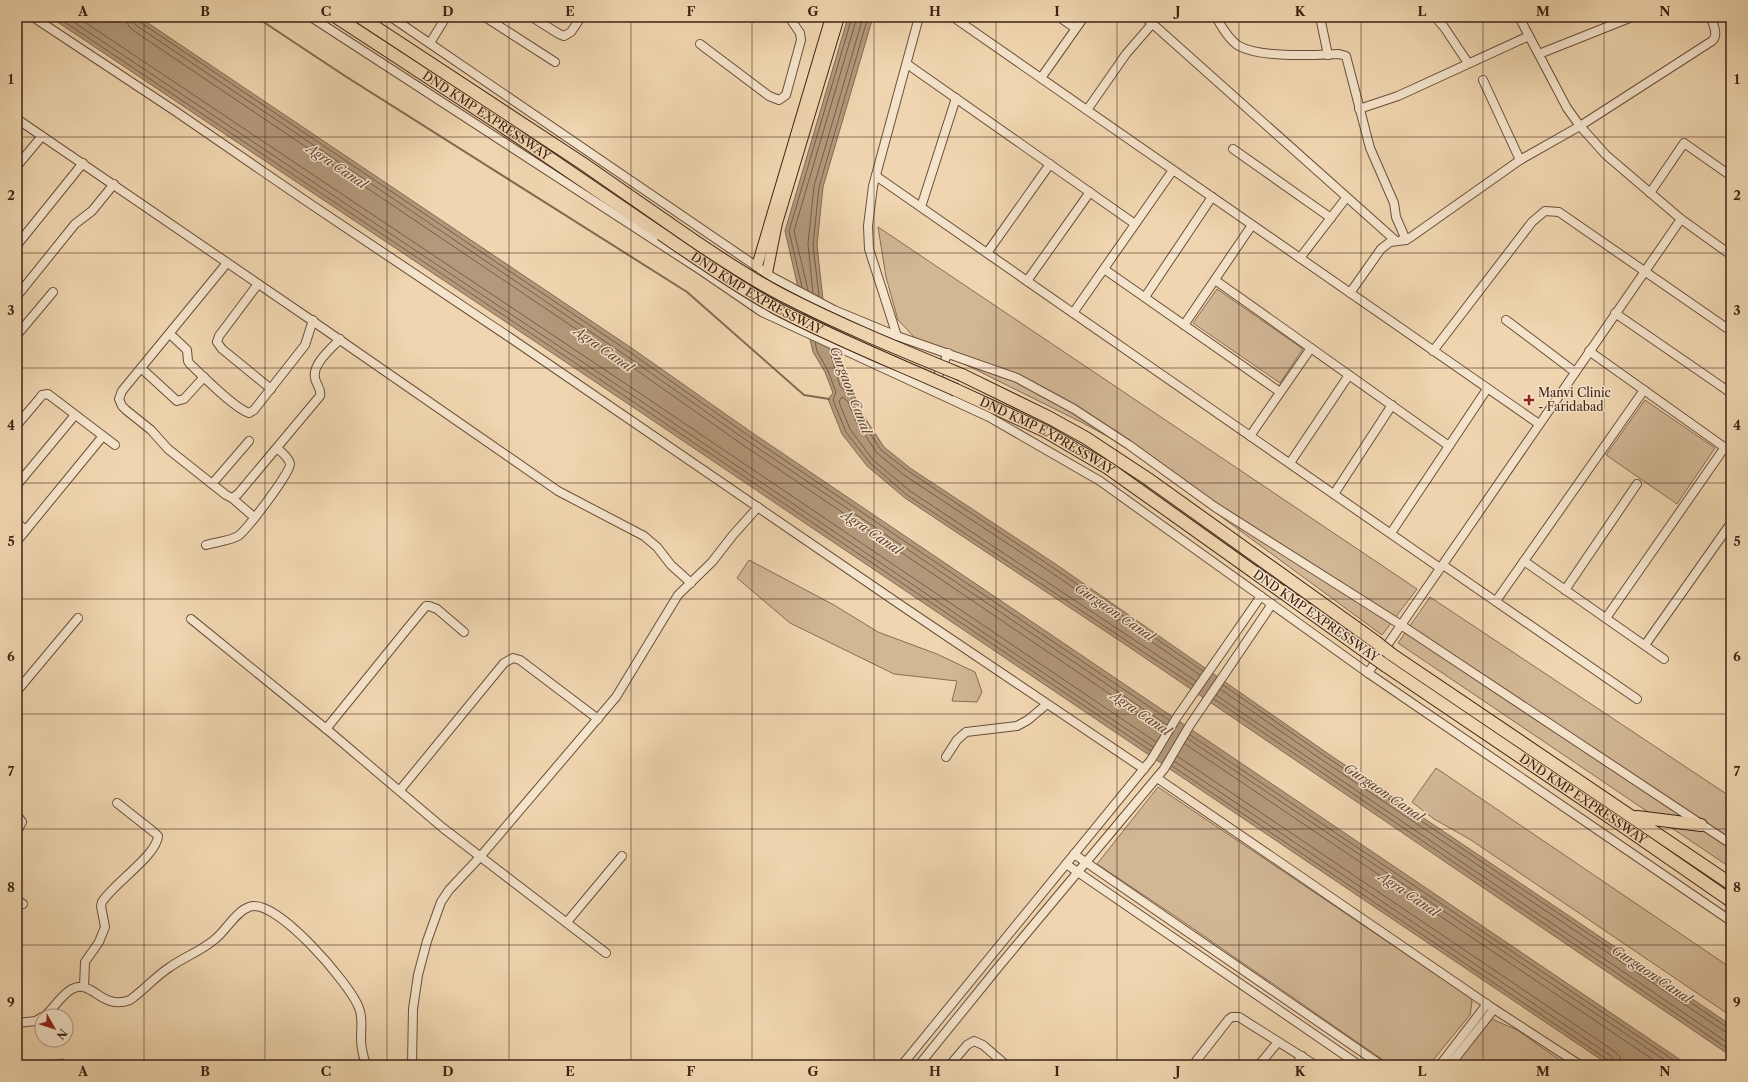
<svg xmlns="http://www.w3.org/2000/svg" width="1748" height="1082" font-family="'Libre Caslon Text',serif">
<rect width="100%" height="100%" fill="#f0d6b0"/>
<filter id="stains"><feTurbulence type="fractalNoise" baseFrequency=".005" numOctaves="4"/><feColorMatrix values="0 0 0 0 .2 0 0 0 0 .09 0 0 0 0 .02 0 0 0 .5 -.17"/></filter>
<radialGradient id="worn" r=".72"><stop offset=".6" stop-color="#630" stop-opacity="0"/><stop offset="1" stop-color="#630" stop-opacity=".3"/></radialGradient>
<g fill="#d2b795" stroke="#886c54">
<path d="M 878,227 L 1417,589 L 1382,635 L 1125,446 L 1083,423 L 918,341 L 898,320 L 886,277 Z"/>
<path d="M 1217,289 L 1303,349 L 1280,383 L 1193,323 Z"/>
<path d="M 1645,400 L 1715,448 L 1677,504 L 1606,455 Z"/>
<path d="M 749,560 L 834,605 L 878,632 L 937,654 L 975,672 L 982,692 L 977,702 L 952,701 L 957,681 L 894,674 L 790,623 L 737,578 Z"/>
<path d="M 1430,597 L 1731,797 L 1731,868 L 1398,643 Z"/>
<path d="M 1436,768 L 1731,968 L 1731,1016 L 1471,840 L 1434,819 L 1412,802 Z"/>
<path d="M 1158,787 L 1471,998 L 1472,1002 L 1470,1015 L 1429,1065 L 1391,1065 L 1383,1060 L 1175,916 L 1097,864 Z"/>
<path d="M 1492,1019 L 1517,1030 L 1567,1065 L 1455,1065 Z"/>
<path d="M 63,1059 L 72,1065 L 17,1065 L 17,1064 Z"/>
</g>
<g fill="#b3997b" stroke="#846952">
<path d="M 50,17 L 139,17 L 633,349 L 751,432 L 1688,1065 L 1609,1065 L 627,403 Z"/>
<path d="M 848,17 L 873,17 L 823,187 L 817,245 L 823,300 L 838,367 L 843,384 L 855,397 L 865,418 L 884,447 L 910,468 L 1057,565 L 1330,755 L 1731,1025 L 1731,1056 L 1123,643 L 905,498 L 867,466 L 842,434 L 828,399 L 833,393 L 825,372 L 813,352 L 785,231 Z"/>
</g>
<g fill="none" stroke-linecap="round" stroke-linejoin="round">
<g stroke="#785e48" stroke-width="1">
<path d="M 57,17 L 629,399 L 1151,751"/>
<path d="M 66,17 L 632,395 L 1153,747"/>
<path d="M 77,17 L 635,390 L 1156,742"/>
<path d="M 127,17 L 128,25 L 134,31 L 625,362 L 743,445 L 1163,730"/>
<path d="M 133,17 L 133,22 L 137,26 L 628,357 L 746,440 L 1167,725"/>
<path d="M 138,17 L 140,22 L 631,353 L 749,436 L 1169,720"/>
<path d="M 802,287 L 789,231 L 852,17"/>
<path d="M 808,290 L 794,231 L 857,17"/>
<path d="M 813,293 L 808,244 L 814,186 L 863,17"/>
<path d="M 819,296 L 813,245 L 819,187 L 868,17"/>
<path d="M 815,342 L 817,351 L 828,371 L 836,392 L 833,400 L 846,432 L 870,463 L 907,495 L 1193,685"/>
<path d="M 829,348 L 840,386 L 852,399 L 861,420 L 881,450 L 908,471 L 1055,569 L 1203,671"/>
<path d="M 1196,681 L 910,491 L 873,460 L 850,429 L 839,402 L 841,398 L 843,397 L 848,402 L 857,423 L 877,453 L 904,475 L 1052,573 L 1200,675"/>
<path d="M 1223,685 L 1328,758 L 1727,1027 L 1731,1028"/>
<path d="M 1220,689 L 1325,762 L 1724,1031 L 1731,1033"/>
<path d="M 1216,695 L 1731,1045"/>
<path d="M 1214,699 L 1731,1051"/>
<path d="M 1190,735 L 1681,1065"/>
<path d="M 1188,739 L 1672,1065"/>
<path d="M 1185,744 L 1661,1065"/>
<path d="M 1177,756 L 1614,1051 L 1620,1057 L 1621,1065"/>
<path d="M 1174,761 L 1611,1056 L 1614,1060 L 1615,1065"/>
<path d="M 1172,766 L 1608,1060 L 1610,1065"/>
</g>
<path stroke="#846952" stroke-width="2" d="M 256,17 L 345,76 L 687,292 L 804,395 L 829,399"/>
<g stroke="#6a4f3b" stroke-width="10">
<g id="minor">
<path d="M 33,17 L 175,111 L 306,201 L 512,339 L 905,608 L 1144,769"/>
<path d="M 311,17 L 702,271 L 762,312 L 989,417 L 1100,481 L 1368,673 L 1731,921"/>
<path d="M 391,17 L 772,277 L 834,310 L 897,336 L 1017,378 L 1074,409 L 1129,445 L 1215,507 L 1401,625 L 1731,844"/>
<path d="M 485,17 L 555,62"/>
<path d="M 532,17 L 559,34 L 564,36 L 571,32 L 581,17"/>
<path d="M 953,17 L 1539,424"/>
<path d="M 1059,17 L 1075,28"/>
<path d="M 1145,17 L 1396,241"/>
<path d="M 1216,17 C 1221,26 1230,41 1239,46 C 1260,58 1314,55 1339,54 L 1346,56 L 1370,148 L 1394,203 L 1396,217 L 1406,240"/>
<path d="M 1320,17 L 1328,55"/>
<path d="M 1435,17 L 1444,27 L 1468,63"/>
<path d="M 1519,17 L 1567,108 L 1580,126 L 1606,155 L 1681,219 L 1731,255"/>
<path d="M 430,43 L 446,17"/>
<path d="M 700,44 L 769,96 L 779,100 L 786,95 L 801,40 L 800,33 L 789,17"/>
<path d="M 1539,54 L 1632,17"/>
<path d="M 907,64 L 1135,224"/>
<path d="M 1041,78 L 1084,17"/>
<path d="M 1483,80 L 1520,160"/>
<path d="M 1359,109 L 1398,96 L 1529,36"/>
<path d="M 1087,110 L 1126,54 L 1152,24"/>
<path d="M 17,119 L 314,322 L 558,491 L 644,536 L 657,547 L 671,565 L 691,583"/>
<path d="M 1233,149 L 1331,218"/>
<path d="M 17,166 L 42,136"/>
<path d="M 876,176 L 1440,568"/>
<path d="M 1650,193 L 1684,143 L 1731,176"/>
<path d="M 921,207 L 956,98"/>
<path d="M 17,245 L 83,163"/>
<path d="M 987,253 L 1050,164"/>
<path d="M 1300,258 L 1346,198"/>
<path d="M 227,263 L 122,391 L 119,399 L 122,406 L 126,410 L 151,430 L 168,449 L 226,495 L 232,498 L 238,494 L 320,396 C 322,389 316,385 315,378 C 312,364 331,349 340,339"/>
<path d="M 1104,269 L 1280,392"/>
<path d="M 1215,280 L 1449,446"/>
<path d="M 1027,281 L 1090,192"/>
<path d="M 258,284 L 219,336 L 217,342 L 222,349 L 271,389"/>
<path d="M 1350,293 L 1381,249 L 1390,242 L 1406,240 L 1411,237 L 1520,160 L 1580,126 L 1712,41 C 1719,35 1713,25 1711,17"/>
<path d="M 17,296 L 75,224 L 92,211 L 114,184"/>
<path d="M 1145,297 L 1212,197"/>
<path d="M 1073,313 L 1173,170"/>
<path d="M 1615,313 L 1731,393"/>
<path d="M 1506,320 L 1575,372"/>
<path d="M 1184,325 L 1252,225"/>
<path d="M 170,334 L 187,350 L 188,361 L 190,364 C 203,376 234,408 249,413 L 254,410 L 305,345 L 313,320"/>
<path d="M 17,335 L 53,292"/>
<path d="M 897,336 L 869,249 L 868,226 L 873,186 L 919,17"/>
<path d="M 1433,351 L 1532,222 L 1545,211 L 1559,212 L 1731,331"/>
<path d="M 1589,351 L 1731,452"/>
<path d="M 141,368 L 177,401 L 184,399 L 204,377"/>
<path d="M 934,385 L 948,353"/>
<path d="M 17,425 L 39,399 L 42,395 L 48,394 L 115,445"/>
<path d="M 1250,436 L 1311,348"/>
<path d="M 1290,463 L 1349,375"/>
<path d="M 212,484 L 249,441"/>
<path d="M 17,485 L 75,415"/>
<path d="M 1334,494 L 1392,405"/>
<path d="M 232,498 L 254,517"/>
<path d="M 17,523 L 26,530"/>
<path d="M 1391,533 L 1487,389"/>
<path d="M 17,541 L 103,436"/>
<path d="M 206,545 C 216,542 229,541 238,536 C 246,531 291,472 290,464 C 289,457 281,452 277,448"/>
<path d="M 1524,561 L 1664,659"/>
<path d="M 1443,565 L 1637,699"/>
<path d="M 1565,590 L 1637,484"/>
<path d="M 1496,601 L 1644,390"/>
<path d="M 1606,618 L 1725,447"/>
<path d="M 191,619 L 330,732 L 443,828 L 606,953"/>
<path d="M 1645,645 L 1731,523"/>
<path d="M 1368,673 L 1681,219"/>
<path d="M 17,691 L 78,618"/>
<path d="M 326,729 L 407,629 L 426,606 L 429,606 L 437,609 L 464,632"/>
<path d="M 946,757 L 957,740 L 966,732 L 1017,726 L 1028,720 L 1047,704"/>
<path d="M 1157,778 L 1494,1009 L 1580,1065"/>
<path d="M 400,790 L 504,663 L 513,658 L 520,660 L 598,719"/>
<path d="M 17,815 L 22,822 L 17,831"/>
<path d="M 1074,854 L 1381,1065"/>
<path d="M 1066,864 L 1359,1065"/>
<path d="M 17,900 L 23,904"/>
<path d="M 567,922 L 622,856"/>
<path d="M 84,987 L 85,962 L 99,942 L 105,927 L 101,906 L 102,902 C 113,884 157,855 158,836 L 155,833 L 117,803"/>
<path d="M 45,1016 C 54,1008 61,995 72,989 C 92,978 101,1011 130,1000 C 144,990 156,976 170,967 C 184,957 201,951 214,940 C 226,931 235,912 249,907 C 275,896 351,985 359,1008 C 363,1017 361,1028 361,1038 C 361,1047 363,1056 366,1065"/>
<path d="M 17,1023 L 36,1021 L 42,1017"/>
<path d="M 412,1065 L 413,1009 L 418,975 L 427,941 L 441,902 L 449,890 L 480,857 L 616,697 L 678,595 L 712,562 L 733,535 L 758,507"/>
<path d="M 902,1065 L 1151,760 L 1177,717 L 1261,596"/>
<path d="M 919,1065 L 1000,965 L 1164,769 L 1190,725 L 1272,604"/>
<path d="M 950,1065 L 967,1045 L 974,1041 L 983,1045 L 1006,1065"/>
<path d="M 1193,1065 L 1229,1019 L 1232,1017 L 1239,1017 L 1315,1065"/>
<path d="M 1259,1065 L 1278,1042"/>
<path d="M 1296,1065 L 1302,1056"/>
<path d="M 1440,1065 L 1487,1004"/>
<path d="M 1450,1065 L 1494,1009"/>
</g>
</g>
<g stroke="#3e2214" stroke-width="12">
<g id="major">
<path d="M 757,266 L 831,17"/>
<path d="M 767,273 L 777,223 L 839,17"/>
</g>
</g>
<g stroke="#3e2214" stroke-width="14">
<g id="highway">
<path id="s1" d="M 336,17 L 498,123 L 661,234"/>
<path d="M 360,17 L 582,163 L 667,222"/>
<path d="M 962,375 L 1050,418 L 1086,438 L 1148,479 L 1376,642"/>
<path id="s2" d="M 956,390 L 1045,431 L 1108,468 L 1369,654"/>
<path d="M 1391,654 L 1731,884"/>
<path id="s3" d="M 1386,666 L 1630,831 L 1731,901"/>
<path d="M 1637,817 L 1701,825"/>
</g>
</g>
<use href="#minor" stroke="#f5e4cc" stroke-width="8"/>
<use href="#major" stroke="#f0d6b0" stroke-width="10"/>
<use href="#highway" stroke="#f0d6b0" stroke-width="12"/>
<g stroke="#3e2214" stroke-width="14" stroke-linecap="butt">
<g id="highway-bridge">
<path d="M 667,222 C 704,248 742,274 782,295 C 840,325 901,350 962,375"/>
<path id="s4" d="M 661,234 C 699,260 736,286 776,308 C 835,339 896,363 956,390"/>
<path d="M 1376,642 L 1391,654"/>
<path d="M 1369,654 L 1386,666"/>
</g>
</g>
<use href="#highway-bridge" stroke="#f0d6b0" stroke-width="12"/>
</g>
<path fill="none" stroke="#3e2214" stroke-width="1" stroke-opacity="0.55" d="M 144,17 L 144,1065M 265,17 L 265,1065M 387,17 L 387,1065M 509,17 L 509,1065M 631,17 L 631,1065M 752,17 L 752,1065M 874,17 L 874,1065M 996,17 L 996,1065M 1117,17 L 1117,1065M 1239,17 L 1239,1065M 1361,17 L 1361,1065M 1483,17 L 1483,1065M 1604,17 L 1604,1065M 17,137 L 1731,137M 17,253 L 1731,253M 17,368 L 1731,368M 17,483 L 1731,483M 17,599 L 1731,599M 17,714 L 1731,714M 17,829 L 1731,829M 17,945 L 1731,945"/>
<path fill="#8f2418" stroke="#f5e4cc" stroke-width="1.5" d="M1527 394h4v4h4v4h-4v4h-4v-4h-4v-4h4z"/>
<g text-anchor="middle" stroke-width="3" stroke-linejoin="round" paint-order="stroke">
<g font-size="12" fill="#3e2214" stroke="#f5e4cc">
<text dy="4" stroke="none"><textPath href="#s1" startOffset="180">DND KMP EXPRESSWAY</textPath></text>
<text dy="4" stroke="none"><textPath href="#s4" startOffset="113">DND KMP EXPRESSWAY</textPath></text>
<text dy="4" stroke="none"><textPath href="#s2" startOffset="102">DND KMP EXPRESSWAY</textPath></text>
<text transform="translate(1316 616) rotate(35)" y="4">DND KMP EXPRESSWAY</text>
<text dy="4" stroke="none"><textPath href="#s3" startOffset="238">DND KMP EXPRESSWAY</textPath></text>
</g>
<g font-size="12" fill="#3e2214" stroke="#f5e4cc" text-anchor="start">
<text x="1538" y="397">Manvi Clinic<tspan x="1538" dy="14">- Faridabad</tspan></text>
</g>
<g font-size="13" font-style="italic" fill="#614633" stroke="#f5e4cc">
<text transform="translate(337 166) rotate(34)" y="5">Agra Canal</text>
<text transform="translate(604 349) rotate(35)" y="5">Agra Canal</text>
<text transform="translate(851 390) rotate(69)" y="5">Gurgaon Canal</text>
<text transform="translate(872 532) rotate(34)" y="5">Agra Canal</text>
<text transform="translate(1115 612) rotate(34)" y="5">Gurgaon Canal</text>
<text transform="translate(1141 713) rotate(34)" y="5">Agra Canal</text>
<text transform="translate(1384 792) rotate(34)" y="5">Gurgaon Canal</text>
<text transform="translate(1409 894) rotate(34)" y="5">Agra Canal</text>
<text transform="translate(1652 974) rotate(34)" y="5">Gurgaon Canal</text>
</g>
</g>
<rect width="1748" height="1082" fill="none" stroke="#f0d6b0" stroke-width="44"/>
<g transform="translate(54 1028) rotate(129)"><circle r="19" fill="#f5e4cc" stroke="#ac9682"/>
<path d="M0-3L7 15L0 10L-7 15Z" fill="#8f2418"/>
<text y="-6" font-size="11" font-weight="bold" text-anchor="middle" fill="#3e2214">N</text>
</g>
<rect x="22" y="22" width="1704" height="1038" fill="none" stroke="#3e2214" stroke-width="1.5"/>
<g font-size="13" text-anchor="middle" font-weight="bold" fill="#3e2214">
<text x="83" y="16">A</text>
<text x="205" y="16">B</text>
<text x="326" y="16">C</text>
<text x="448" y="16">D</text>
<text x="570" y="16">E</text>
<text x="691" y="16">F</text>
<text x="813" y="16">G</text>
<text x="935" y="16">H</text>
<text x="1057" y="16">I</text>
<text x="1178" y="16">J</text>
<text x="1300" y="16">K</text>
<text x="1422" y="16">L</text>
<text x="1543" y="16">M</text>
<text x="1665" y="16">N</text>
<text x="11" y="84">1</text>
<text x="1737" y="84">1</text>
<text x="11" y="200">2</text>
<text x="1737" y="200">2</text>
<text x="11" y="315">3</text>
<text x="1737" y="315">3</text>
<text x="11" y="430">4</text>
<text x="1737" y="430">4</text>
<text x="11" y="546">5</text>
<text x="1737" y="546">5</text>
<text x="11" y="661">6</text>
<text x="1737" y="661">6</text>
<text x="11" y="776">7</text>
<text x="1737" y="776">7</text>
<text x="11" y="892">8</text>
<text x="1737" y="892">8</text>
<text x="11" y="1007">9</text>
<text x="1737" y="1007">9</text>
<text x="83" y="1076">A</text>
<text x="205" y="1076">B</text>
<text x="326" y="1076">C</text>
<text x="448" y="1076">D</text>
<text x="570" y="1076">E</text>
<text x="691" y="1076">F</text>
<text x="813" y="1076">G</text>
<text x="935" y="1076">H</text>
<text x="1057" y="1076">I</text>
<text x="1178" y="1076">J</text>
<text x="1300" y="1076">K</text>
<text x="1422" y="1076">L</text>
<text x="1543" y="1076">M</text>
<text x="1665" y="1076">N</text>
</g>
<rect width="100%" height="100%" filter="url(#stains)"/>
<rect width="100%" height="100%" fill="url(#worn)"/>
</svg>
